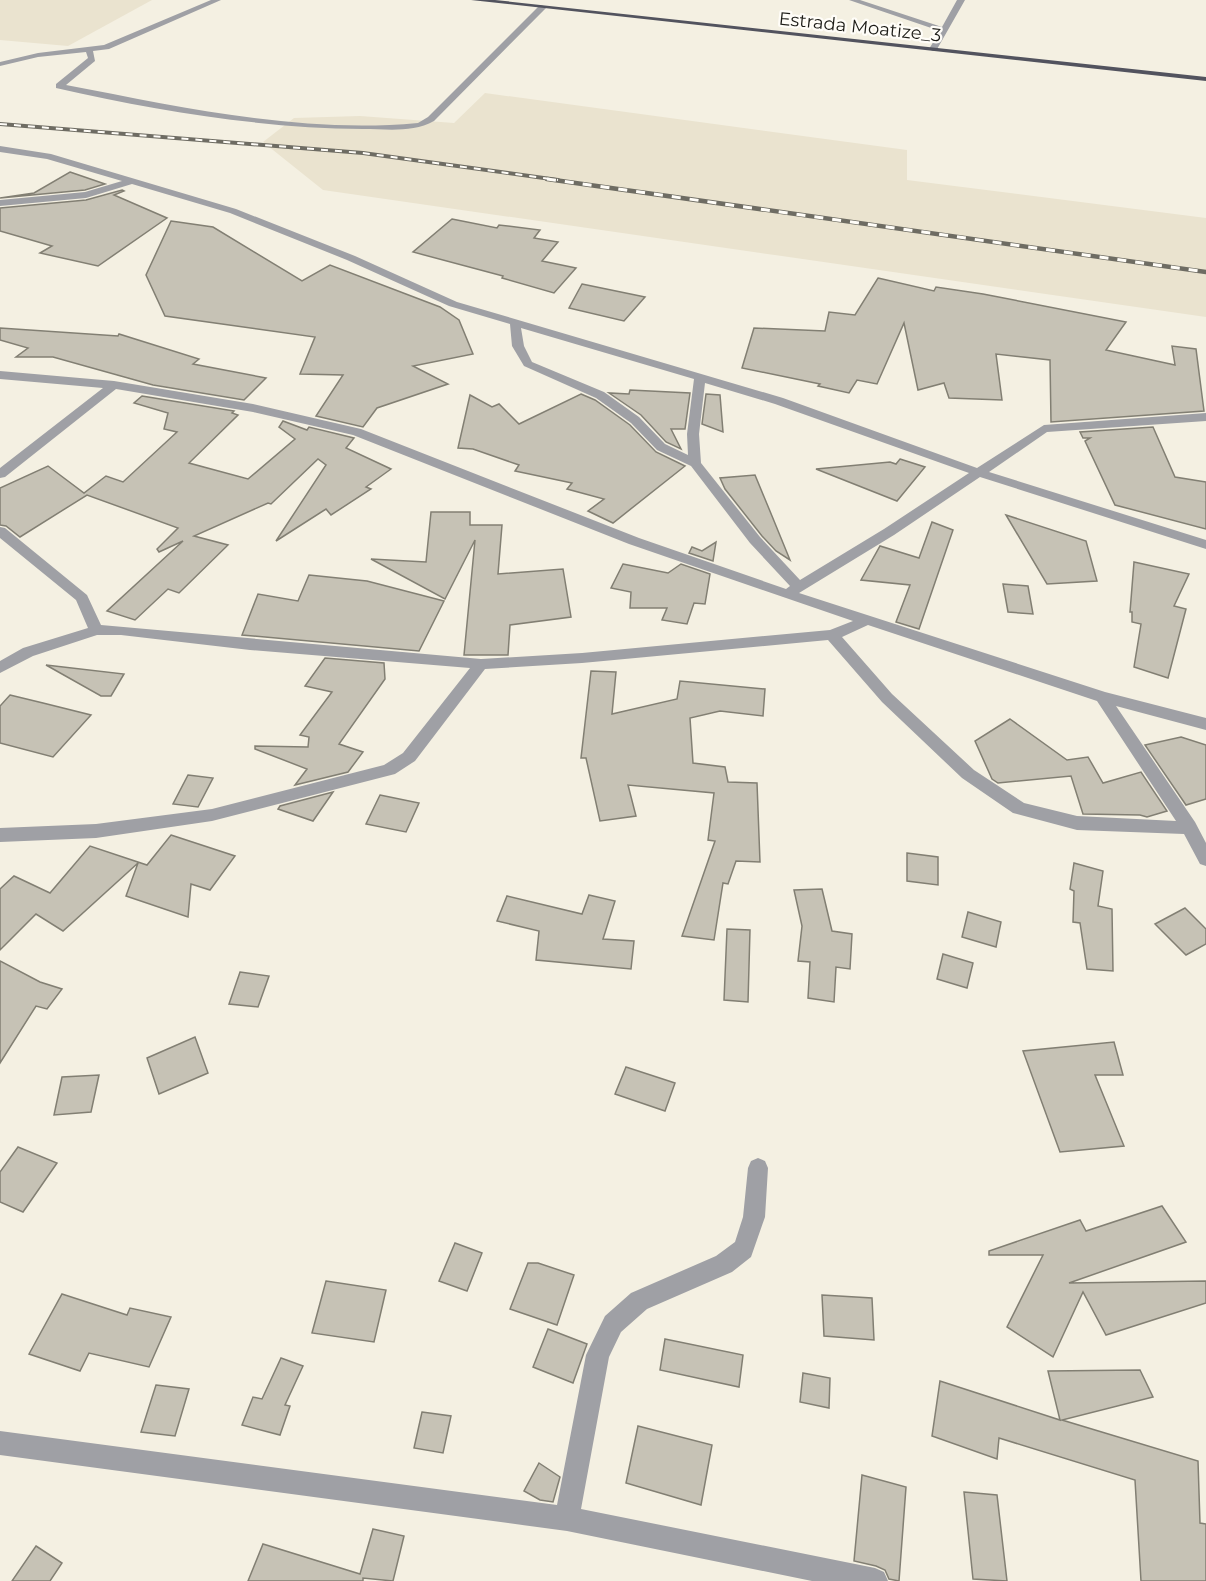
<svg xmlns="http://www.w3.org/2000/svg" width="1206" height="1581" font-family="Montserrat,sans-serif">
<rect width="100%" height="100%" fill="#f4f0e2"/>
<g fill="#eae3cf">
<path d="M 0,0 L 152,0 L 68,46 L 0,40 Z"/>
<path d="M 485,93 L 907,150 L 907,180 L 1206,218 L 1206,317 L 323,190 L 263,142 L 294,118 L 360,116 L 454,123 Z"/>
</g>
<g fill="#c6c2b5" stroke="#827f73" stroke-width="1.5">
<path d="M 70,172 L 105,184 L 85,190 L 0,198 L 34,193 Z"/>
<path d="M 122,190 L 124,191 L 114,195 L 167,218 L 98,266 L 40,253 L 52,246 L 0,231 L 0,208 L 86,200 Z"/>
<path d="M 452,219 L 497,228 L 499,225 L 540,230 L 534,238 L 558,242 L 542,261 L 576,268 L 554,293 L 502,278 L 503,276 L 413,252 Z"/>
<path d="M 171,221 L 213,227 L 302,281 L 330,265 L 440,307 L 459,320 L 473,354 L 413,366 L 448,384 L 377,408 L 363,427 L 316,416 L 343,375 L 300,374 L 315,337 L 165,316 L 146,275 Z"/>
<path d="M 878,278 L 934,291 L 936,287 L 983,294 L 1126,322 L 1106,350 L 1175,365 L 1172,346 L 1196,349 L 1204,411 L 1051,422 L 1050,360 L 996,354 L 1002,400 L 949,398 L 944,383 L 918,390 L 904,323 L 877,384 L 857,380 L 849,393 L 818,386 L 820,384 L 742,368 L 754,328 L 825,331 L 829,312 L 855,315 Z"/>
<path d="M 582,284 L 645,297 L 624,321 L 569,308 Z"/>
<path d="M 0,328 L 118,336 L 119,334 L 199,359 L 193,364 L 266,378 L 244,400 L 153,385 L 53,357 L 16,357 L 28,348 L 0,340 Z"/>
<path d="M 630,390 L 690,393 L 685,429 L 671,429 L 681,449 L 666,442 L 641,415 L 609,393 L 629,394 Z"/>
<path d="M 581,394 L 595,400 L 630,425 L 656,452 L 685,466 L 613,523 L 588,511 L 604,499 L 567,489 L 572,483 L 515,471 L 519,465 L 473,449 L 458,448 L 470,395 L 492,407 L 499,404 L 519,424 Z"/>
<path d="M 706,394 L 720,395 L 723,432 L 702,424 Z"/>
<path d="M 142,396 L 234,411 L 232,413 L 238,415 L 189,463 L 248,479 L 295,439 L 279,427 L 283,421 L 307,430 L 309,427 L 354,438 L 346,448 L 391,469 L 366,487 L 371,489 L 331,515 L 326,509 L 276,541 L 326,465 L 318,459 L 271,504 L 268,503 L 194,536 L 228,545 L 179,593 L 168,589 L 135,620 L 107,611 L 183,541 L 159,552 L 157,549 L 178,528 L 87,495 L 20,537 L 6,526 L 0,525 L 0,488 L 48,466 L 84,493 L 106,476 L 123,482 L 177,432 L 164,429 L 168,413 L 134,403 Z"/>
<path d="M 1153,427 L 1175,477 L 1206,482 L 1206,529 L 1115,505 L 1085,441 L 1090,438 L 1083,438 L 1080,432 Z"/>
<path d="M 900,459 L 925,467 L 897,501 L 816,469 L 890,462 L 896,464 Z"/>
<path d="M 755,475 L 772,516 L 790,560 L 776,551 L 762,536 L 725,489 L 720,478 Z"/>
<path d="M 431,512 L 470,512 L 470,525 L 502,525 L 498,574 L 563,569 L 571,617 L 510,625 L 508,655 L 464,655 L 475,540 L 445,599 L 371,559 L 426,562 Z"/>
<path d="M 1006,515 L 1086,541 L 1097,581 L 1047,584 Z"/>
<path d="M 932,522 L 953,530 L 919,629 L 896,622 L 910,585 L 861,580 L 880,546 L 919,558 Z"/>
<path d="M 716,542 L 713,561 L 689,553 L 692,547 L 702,551 Z"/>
<path d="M 1134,562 L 1189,574 L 1174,606 L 1186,609 L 1168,678 L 1134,667 L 1141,624 L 1132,622 L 1132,612 L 1130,612 Z"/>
<path d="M 623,564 L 668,573 L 681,564 L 710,574 L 705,604 L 694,603 L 687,624 L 662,620 L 667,608 L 630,608 L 631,592 L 611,588 Z"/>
<path d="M 309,575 L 367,581 L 444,601 L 419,651 L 242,635 L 258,594 L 298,601 Z"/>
<path d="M 1003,584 L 1028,586 L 1033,614 L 1008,612 Z"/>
<path d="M 325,658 L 384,663 L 385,679 L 339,744 L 363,752 L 348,772 L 295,785 L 307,769 L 255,749 L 255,746 L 308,747 L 309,737 L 300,735 L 332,692 L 305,686 Z"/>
<path d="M 46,665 L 124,674 L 111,696 L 101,696 Z"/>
<path d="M 591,671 L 616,672 L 612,714 L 677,699 L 680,681 L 765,689 L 763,716 L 720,711 L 690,718 L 693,763 L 725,767 L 728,782 L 757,783 L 760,862 L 736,861 L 728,884 L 723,883 L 714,940 L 682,936 L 715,841 L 708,840 L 714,793 L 628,785 L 636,816 L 600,821 L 586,758 L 581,758 Z"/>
<path d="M 10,695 L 43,703 L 91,715 L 53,757 L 0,743 L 0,706 Z"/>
<path d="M 1010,719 L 1067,760 L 1088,757 L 1103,783 L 1141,772 L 1167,811 L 1147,817 L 1140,815 L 1083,814 L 1071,776 L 998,783 L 992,779 L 975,741 Z"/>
<path d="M 1181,737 L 1206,745 L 1206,799 L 1186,805 L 1145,745 Z"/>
<path d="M 188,775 L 213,778 L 198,807 L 173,804 Z"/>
<path d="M 333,792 L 313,821 L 278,809 L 280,806 Z"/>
<path d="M 380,795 L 419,803 L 406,832 L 366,824 Z"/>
<path d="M 171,835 L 235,856 L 210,890 L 191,884 L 188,917 L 126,896 L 138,863 L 63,931 L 36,914 L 0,950 L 0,889 L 14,876 L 50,893 L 90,846 L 147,865 Z"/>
<path d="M 907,853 L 938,857 L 938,885 L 907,881 Z"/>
<path d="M 1074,863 L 1103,871 L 1098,906 L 1112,909 L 1113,971 L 1087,969 L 1080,923 L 1073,922 L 1074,891 L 1070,889 Z"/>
<path d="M 822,889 L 832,931 L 852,934 L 850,969 L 836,967 L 834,1002 L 808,998 L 810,962 L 798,961 L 802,926 L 794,890 Z"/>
<path d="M 589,895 L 615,901 L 603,939 L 634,941 L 631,969 L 536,960 L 539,931 L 497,921 L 507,896 L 582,914 Z"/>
<path d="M 1185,908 L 1206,929 L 1206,944 L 1186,955 L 1155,924 Z"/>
<path d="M 968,912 L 1001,922 L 996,947 L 962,937 Z"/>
<path d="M 727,929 L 750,930 L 748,1002 L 724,1000 Z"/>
<path d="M 943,954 L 973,963 L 967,988 L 937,979 Z"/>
<path d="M 0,961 L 40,982 L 62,989 L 47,1009 L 36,1006 L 0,1063 Z"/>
<path d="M 240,972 L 269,976 L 258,1007 L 229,1004 Z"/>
<path d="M 195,1037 L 208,1073 L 159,1094 L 147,1058 Z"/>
<path d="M 1114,1042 L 1123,1075 L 1095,1075 L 1124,1146 L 1060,1152 L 1023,1051 Z"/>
<path d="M 626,1067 L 675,1083 L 665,1111 L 615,1094 Z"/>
<path d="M 99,1075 L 91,1112 L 54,1115 L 62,1077 Z"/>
<path d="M 18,1147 L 57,1163 L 23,1212 L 0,1202 L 0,1172 Z"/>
<path d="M 1162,1206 L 1186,1242 L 1069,1283 L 1206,1281 L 1206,1303 L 1106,1335 L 1083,1292 L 1053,1357 L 1007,1327 L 1043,1255 L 989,1255 L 989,1251 L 1080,1220 L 1086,1231 Z"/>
<path d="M 455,1243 L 482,1253 L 467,1291 L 439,1281 Z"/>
<path d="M 528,1263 L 538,1263 L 574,1275 L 557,1325 L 510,1309 Z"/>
<path d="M 326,1281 L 386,1290 L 374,1342 L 312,1333 Z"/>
<path d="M 62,1294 L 127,1315 L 130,1308 L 171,1317 L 149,1367 L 89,1353 L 80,1371 L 29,1354 Z"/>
<path d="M 822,1295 L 872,1298 L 874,1340 L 824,1336 Z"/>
<path d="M 548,1329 L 587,1344 L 573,1383 L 533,1367 Z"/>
<path d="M 665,1339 L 743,1355 L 739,1387 L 660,1370 Z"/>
<path d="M 281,1358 L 303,1366 L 285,1405 L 290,1406 L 280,1435 L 242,1425 L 253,1397 L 262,1399 Z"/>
<path d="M 1140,1370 L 1153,1397 L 1062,1420 L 1198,1461 L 1200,1523 L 1206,1524 L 1206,1581 L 1141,1581 L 1135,1480 L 999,1438 L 997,1459 L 932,1436 L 940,1381 L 1060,1420 L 1048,1371 Z"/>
<path d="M 803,1373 L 830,1378 L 829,1408 L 800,1402 Z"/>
<path d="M 156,1385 L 189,1389 L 175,1436 L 141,1432 Z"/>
<path d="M 422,1412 L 451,1416 L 443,1453 L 414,1448 Z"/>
<path d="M 638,1426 L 712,1445 L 701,1505 L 626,1483 Z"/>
<path d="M 539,1463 L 560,1477 L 553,1502 L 540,1500 L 524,1491 Z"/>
<path d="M 862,1475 L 906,1487 L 899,1581 L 889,1579 L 885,1570 L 876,1566 L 854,1561 Z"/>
<path d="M 964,1492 L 997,1495 L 1007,1581 L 973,1579 Z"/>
<path d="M 373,1529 L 404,1536 L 393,1581 L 363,1578 L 363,1581 L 248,1581 L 263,1544 L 360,1574 Z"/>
<path d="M 36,1546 L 62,1563 L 50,1581 L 12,1581 Z"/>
</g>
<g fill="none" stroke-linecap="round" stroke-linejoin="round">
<g fill="#9fa0a5" fill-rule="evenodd">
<path d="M 211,0 L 221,0 L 109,49 L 93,51 L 95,61 L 66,85 C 181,107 300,134 418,123 L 428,117 L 540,5 L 547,7 L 434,121 C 412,133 387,129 363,129 C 260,128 157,111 56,88 L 56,84 L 88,58 L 86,52 L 38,57 L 0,66 L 0,62 L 38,53 L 104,45 Z"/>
<path d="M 849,0 L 860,0 L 942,27 L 957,0 L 965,0 L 936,51 L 933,51 L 929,49 L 940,31 Z"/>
<path d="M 0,146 L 51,154 L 236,209 L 355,256 L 457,302 L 783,398 L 977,468 L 1044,425 L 1206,413 L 1206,421 L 1047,432 L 989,472 L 1206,540 L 1206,549 L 980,477 L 894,535 L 799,593 L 1105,692 L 1206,718 L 1206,730 L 1116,706 L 1195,822 L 1206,843 L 1206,866 L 1200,864 L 1184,834 L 1077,830 L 1013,813 L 962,778 L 882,702 L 828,640 L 582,663 L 485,669 L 415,761 L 395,774 L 212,821 L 96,838 L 0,842 L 0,828 L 96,824 L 212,809 L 384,765 L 403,753 L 470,668 L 250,650 L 121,635 L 97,635 L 33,656 L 0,673 L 0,661 L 23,648 L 88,628 L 76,600 L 0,538 L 0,527 L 5,528 L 87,595 L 101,625 L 481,659 L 582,653 L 830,630 L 853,621 L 629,544 L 353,435 L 253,412 L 116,389 L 5,477 L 0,478 L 0,468 L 103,388 L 0,379 L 0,371 L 114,381 L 253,404 L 361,429 L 639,538 L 786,589 L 790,586 L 750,543 L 691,466 L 657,450 L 631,423 L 596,398 L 524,366 L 512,346 L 510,324 L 449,306 L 347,260 L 230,213 L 132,184 L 86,198 L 0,206 L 0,200 L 85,192 L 122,181 L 47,159 L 0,152 ZM 521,328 L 694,379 L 687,434 L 688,455 L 665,444 L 639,417 L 604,392 L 532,362 L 524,346 ZM 705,383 L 775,404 L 969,473 L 884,529 L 800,580 L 760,537 L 701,463 L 699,434 ZM 868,625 L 1097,701 L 1176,821 L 1077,816 L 1024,803 L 974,770 L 892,694 L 842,637 Z"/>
<path d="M 758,1158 L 765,1161 L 768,1168 L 765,1217 L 751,1257 L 732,1272 L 647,1309 L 621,1332 L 609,1357 L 581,1509 L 875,1568 L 884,1572 L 888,1581 L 812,1581 L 567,1531 L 0,1455 L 0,1431 L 557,1505 L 586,1355 L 605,1316 L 631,1293 L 716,1256 L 735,1242 L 743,1217 L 748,1168 L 751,1161 Z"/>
</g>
<path fill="#52535e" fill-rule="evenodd" d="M 471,0 L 495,0 L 1206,77 L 1206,81 Z"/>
<g stroke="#6e6c63" stroke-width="4">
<path id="rail-far1" d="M 0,124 L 363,153 L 558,180"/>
</g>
<g stroke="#6e6c63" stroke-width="4.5">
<path id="rail" d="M 547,179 L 1206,272"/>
</g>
<use href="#rail-far1" stroke="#fffdf8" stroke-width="2" stroke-dasharray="7" stroke-linecap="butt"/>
<use href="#rail" stroke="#fffdf8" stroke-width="3" stroke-dasharray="9" stroke-linecap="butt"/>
</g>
<g text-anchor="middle" stroke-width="4.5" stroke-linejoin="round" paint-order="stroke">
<g font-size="18" fill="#1b1a15" stroke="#fffdf8">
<text transform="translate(860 27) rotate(6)" y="6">Estrada Moatize_3</text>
</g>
</g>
</svg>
